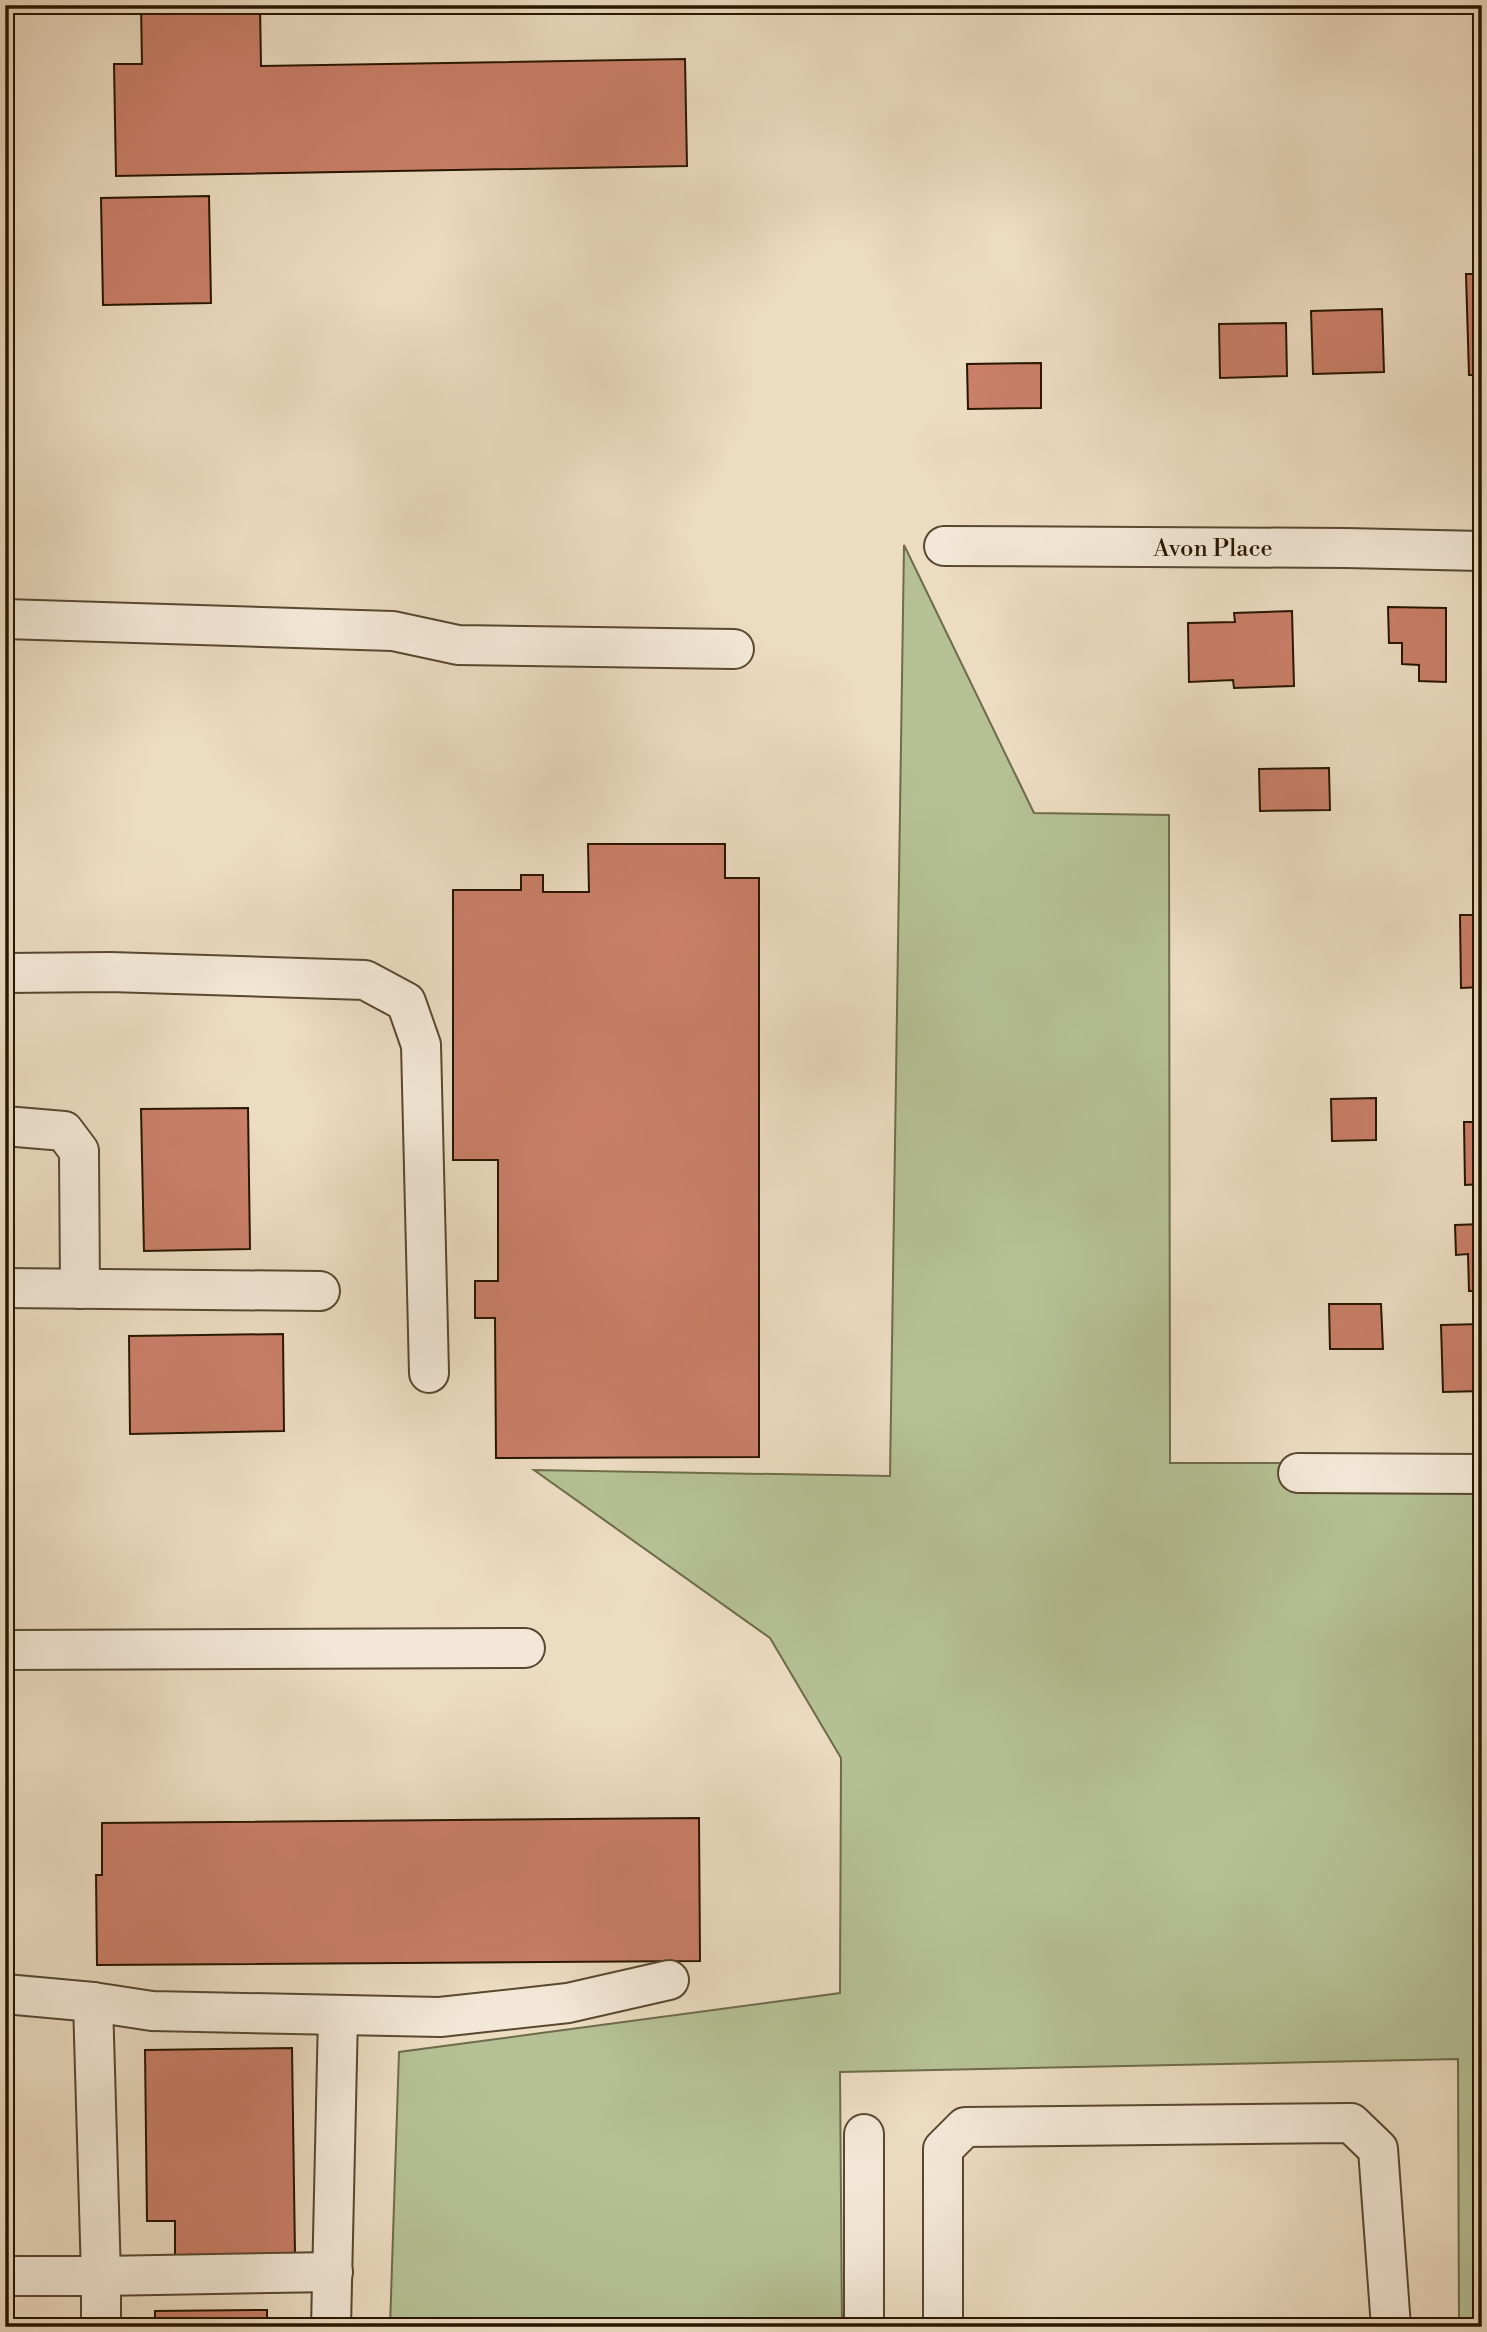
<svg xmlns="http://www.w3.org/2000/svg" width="1487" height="2332" font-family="'Libre Bodoni',serif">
<rect width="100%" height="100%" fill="#ecdcc2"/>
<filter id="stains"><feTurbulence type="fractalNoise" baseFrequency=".00286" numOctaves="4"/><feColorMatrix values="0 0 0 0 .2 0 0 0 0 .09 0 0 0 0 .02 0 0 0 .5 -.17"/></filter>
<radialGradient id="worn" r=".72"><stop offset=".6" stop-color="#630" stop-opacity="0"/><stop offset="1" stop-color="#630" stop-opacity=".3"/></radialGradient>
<path fill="#b5c195" stroke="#6e6c4a" stroke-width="2" d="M 904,545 L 1034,813 L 1169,815 L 1170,1463 L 1482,1463 L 1482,2327 L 1459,2327 L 1458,2059 L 840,2072 L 842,2327 L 390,2327 L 399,2052 L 840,1993 L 841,1758 L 770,1638 L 534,1470 L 890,1476 Z"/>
<g fill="#c97f68" stroke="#281600" stroke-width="2">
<path d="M 141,5 L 260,5 L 261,66 L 685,59 L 687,166 L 116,176 L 114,64 L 142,64 Z"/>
<path d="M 209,196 L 211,303 L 103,305 L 101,198 Z"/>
<path d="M 1466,274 L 1482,274 L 1482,375 L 1469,375 Z"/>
<path d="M 1382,309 L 1384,372 L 1313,374 L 1311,311 Z"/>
<path d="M 1286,323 L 1287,376 L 1220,378 L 1219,324 Z"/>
<path d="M 1041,363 L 1041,408 L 968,409 L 967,364 Z"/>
<path d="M 1388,607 L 1446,608 L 1446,682 L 1419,681 L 1419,665 L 1402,664 L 1402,643 L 1389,643 Z"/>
<path d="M 1292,611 L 1294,686 L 1234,688 L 1233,680 L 1189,682 L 1188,623 L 1235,622 L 1234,613 Z"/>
<path d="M 1329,768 L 1330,810 L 1260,811 L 1259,769 Z"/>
<path d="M 588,844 L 725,844 L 725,878 L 759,878 L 759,1457 L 496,1458 L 495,1318 L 475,1318 L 475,1281 L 498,1281 L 498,1160 L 453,1160 L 453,890 L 521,890 L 521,875 L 543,875 L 543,892 L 589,892 Z"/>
<path d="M 1460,915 L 1482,915 L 1482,987 L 1461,988 Z"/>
<path d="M 1376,1098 L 1376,1140 L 1332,1141 L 1331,1099 Z"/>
<path d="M 248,1108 L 250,1249 L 144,1251 L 141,1109 Z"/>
<path d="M 1464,1122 L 1482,1122 L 1482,1184 L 1465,1185 Z"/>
<path d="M 1482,1224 L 1482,1291 L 1469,1291 L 1468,1254 L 1456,1255 L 1455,1225 Z"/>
<path d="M 1329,1304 L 1381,1304 L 1383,1349 L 1330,1349 Z"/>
<path d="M 1482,1324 L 1482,1391 L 1443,1392 L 1441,1325 Z"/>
<path d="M 283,1334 L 284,1431 L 130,1434 L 129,1336 Z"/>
<path d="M 699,1818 L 700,1961 L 97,1965 L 96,1875 L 102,1875 L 102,1823 Z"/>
<path d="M 292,2048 L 295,2255 L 175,2257 L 175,2221 L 147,2221 L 145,2050 Z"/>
<path d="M 267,2310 L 267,2327 L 155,2327 L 155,2311 Z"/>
</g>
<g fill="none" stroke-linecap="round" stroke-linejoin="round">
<g stroke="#594830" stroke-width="42">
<g id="minor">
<path d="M 944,546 L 1346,548 L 1482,551"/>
<path d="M 5,619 L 393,631 L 458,645 L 734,649"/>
<path d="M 5,973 L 110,972 L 365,980 L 406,1002 L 421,1045 L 429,1373"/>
<path d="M 5,1126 L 64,1131 L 79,1151 L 80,1289"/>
<path d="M 5,1288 L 320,1291"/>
<path d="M 1298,1473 L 1482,1474"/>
<path d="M 5,1650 L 525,1648"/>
<path d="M 5,1994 L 93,2002 L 152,2011 L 440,2017 L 568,2003 L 669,1980"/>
<path d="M 5,2276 L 101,2276 L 93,2002"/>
<path d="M 101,2327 L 101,2276 L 333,2272"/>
<path d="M 331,2327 L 338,2015"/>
<path d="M 864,2327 L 864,2134"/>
<path d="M 943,2327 L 943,2149 L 965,2127 L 1351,2123 L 1378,2149 L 1391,2327"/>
</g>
</g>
<use href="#minor" stroke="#f3e8d7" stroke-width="38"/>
</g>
<g text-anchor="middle" stroke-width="6" stroke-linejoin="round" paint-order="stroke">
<g font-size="24" fill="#281600" stroke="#f3e8d7">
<text x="1213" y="556">Avon Place</text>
</g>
</g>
<rect width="1487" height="2332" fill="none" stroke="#ecdcc2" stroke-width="28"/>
<rect x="7" y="7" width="1473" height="2318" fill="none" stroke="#281600" stroke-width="3.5"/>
<rect x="14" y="14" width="1459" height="2304" fill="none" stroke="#281600" stroke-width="2"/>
<rect width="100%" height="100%" filter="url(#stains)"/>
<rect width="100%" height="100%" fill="url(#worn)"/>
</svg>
